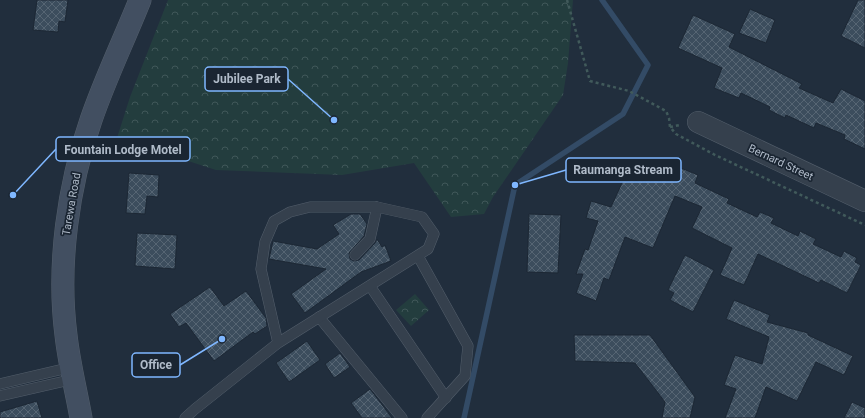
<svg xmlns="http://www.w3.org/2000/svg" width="865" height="418" font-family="Roboto,sans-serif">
<defs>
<pattern id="forest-crowns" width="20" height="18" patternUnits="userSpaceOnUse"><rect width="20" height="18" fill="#233d3e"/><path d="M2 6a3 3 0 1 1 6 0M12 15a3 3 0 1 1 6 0" fill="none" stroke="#405759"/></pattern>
<pattern id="building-cross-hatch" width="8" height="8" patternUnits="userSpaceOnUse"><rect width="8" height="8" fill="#3c4d5d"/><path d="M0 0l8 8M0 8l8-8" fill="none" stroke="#566573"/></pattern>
</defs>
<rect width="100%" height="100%" fill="#212e3d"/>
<g fill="url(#forest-crowns)">
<path d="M 168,0 L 573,0 L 568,63 L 563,95 L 493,197 L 484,214 L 451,217 L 414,163 L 342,175 L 216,170 L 117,138 L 130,97 Z"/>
<path d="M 415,294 L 429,310 L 411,326 L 396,310 Z"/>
</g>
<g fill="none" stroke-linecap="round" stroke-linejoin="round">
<path stroke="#334b66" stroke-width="5.5" d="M 464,418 L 515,185 L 623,114 L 648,65 L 602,0"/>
</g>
<g fill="url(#building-cross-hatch)" stroke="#1c2734">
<path d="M 37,0 L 68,0 L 65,22 L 59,21 L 58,32 L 33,30 Z"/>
<path d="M 858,0 L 865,0 L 865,48 L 841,36 Z"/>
<path d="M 750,9 L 775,20 L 766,43 L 739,33 Z"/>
<path d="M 693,15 L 735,34 L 729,47 L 802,84 L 799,88 L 833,103 L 841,89 L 865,101 L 865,149 L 844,139 L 845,135 L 816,123 L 814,128 L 786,115 L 785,118 L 769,110 L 770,107 L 741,93 L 739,98 L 714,88 L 722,68 L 678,48 Z"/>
<path d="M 631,163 L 651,172 L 654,165 L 673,173 L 676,166 L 698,175 L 695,183 L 729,199 L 727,203 L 757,217 L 760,212 L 774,218 L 771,223 L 798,236 L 800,231 L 816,239 L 813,244 L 841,257 L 844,251 L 857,258 L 855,262 L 861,265 L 847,293 L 821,280 L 819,283 L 758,254 L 744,285 L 720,275 L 732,248 L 692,228 L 702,207 L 675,196 L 653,248 L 625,237 L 609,280 L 604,278 L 596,301 L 576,293 L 583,274 L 576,274 L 585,249 L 588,250 L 598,221 L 586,218 L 591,201 L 611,207 Z"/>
<path d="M 129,173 L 159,175 L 158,197 L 147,196 L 145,214 L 126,213 Z"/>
<path d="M 351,214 L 360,214 L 367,224 L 364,236 L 349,253 L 350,259 L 354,261 L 359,260 L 375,243 L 377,239 L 382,247 L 385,245 L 391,261 L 361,272 L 305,313 L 291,294 L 326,269 L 269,259 L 273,241 L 317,249 L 339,234 L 333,225 Z"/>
<path d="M 529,214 L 561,215 L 558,273 L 527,272 Z"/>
<path d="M 137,233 L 177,235 L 175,269 L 135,266 Z"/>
<path d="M 685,255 L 714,270 L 693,312 L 670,300 L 674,293 L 668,290 Z"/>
<path d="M 210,287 L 224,306 L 246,291 L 266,318 L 267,326 L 255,334 L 253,332 L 214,361 L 186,323 L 179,327 L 170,314 Z"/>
<path d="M 734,300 L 770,315 L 767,322 L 808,333 L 808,335 L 853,356 L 844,375 L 816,362 L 797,401 L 766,387 L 755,418 L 725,418 L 736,389 L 724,385 L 735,355 L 762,364 L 769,337 L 726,319 Z"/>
<path d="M 574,335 L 650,335 L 695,397 L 690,418 L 662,418 L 665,402 L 635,363 L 575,361 Z"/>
<path d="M 307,341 L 320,360 L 289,382 L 276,363 Z"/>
<path d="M 340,353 L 350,367 L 334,378 L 325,364 Z"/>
<path d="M 370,389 L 380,402 L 392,418 L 362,418 L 351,403 Z"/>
<path d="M 37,401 L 42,418 L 0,418 L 0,412 Z"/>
<path d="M 852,402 L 865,408 L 865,418 L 844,418 Z"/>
</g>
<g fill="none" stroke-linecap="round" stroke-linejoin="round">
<g stroke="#535e6b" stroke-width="11">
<g id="service">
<path d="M 355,255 L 370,239 L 377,207"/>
<path d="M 418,256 L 468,346 L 465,376 L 427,418"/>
<path d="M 370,286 L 446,398"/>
<path d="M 319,317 L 402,418"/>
<path d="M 0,384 L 72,367"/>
<path d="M 0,396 L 74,379"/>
<path d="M 185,418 L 195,409 L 278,343 L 428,249 L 434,234 L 422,217 L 377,207 L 310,207 L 290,212 L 274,221 L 265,242 L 261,269 L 278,343"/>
</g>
</g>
<g stroke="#535e6b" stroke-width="22">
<path id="minor" d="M 698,122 L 865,201"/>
</g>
<g stroke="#535e6b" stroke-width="23">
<path id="secondary" d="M 81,418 C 76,390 69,363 66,335 C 57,265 68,186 91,120 C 105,79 124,40 140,0"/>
</g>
<g stroke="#415a5b" stroke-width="2.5" stroke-dasharray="3 3" stroke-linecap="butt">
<path d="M 567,0 L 590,81 L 629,91 L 666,111 L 669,118 L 670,127 L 676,134 L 715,155 L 865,225"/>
<path d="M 670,127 L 680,125"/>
</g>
<use href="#service" stroke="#35404d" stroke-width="10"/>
<use href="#minor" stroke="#35404d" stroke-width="21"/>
<use href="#secondary" stroke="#424f61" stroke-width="22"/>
</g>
<g text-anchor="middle" stroke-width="3.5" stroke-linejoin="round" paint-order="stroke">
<g font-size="11" fill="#b0bbc9" stroke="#1a2532">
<text transform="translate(781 162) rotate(25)" y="4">Bernard Street</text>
<text transform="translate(71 204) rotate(-80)" y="4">Tarewa Road</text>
</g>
</g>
<path fill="none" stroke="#7fb7ff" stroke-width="1.5" d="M334 120L288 79M13 195L56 149M515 185L566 170M222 339L180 365"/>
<g fill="#7fb7ff" stroke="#1a2532" stroke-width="1.5">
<circle cx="334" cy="120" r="4"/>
<circle cx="13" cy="195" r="4"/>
<circle cx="515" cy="185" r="4"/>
<circle cx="222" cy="339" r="4"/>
</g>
<g fill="#1a2532" stroke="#7fb7ff" stroke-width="1.5">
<rect x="205" y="67" width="83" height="24" rx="4"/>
<rect x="56" y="137" width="134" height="24" rx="4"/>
<rect x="566" y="158" width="115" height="24" rx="4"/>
<rect x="132" y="353" width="48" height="24" rx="4"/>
</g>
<g font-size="12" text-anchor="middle" font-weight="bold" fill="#b0bbc9">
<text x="247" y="83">Jubilee Park</text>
<text x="123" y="154">Fountain Lodge Motel</text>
<text x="623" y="174">Raumanga Stream</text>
<text x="156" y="369">Office</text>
</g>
</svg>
